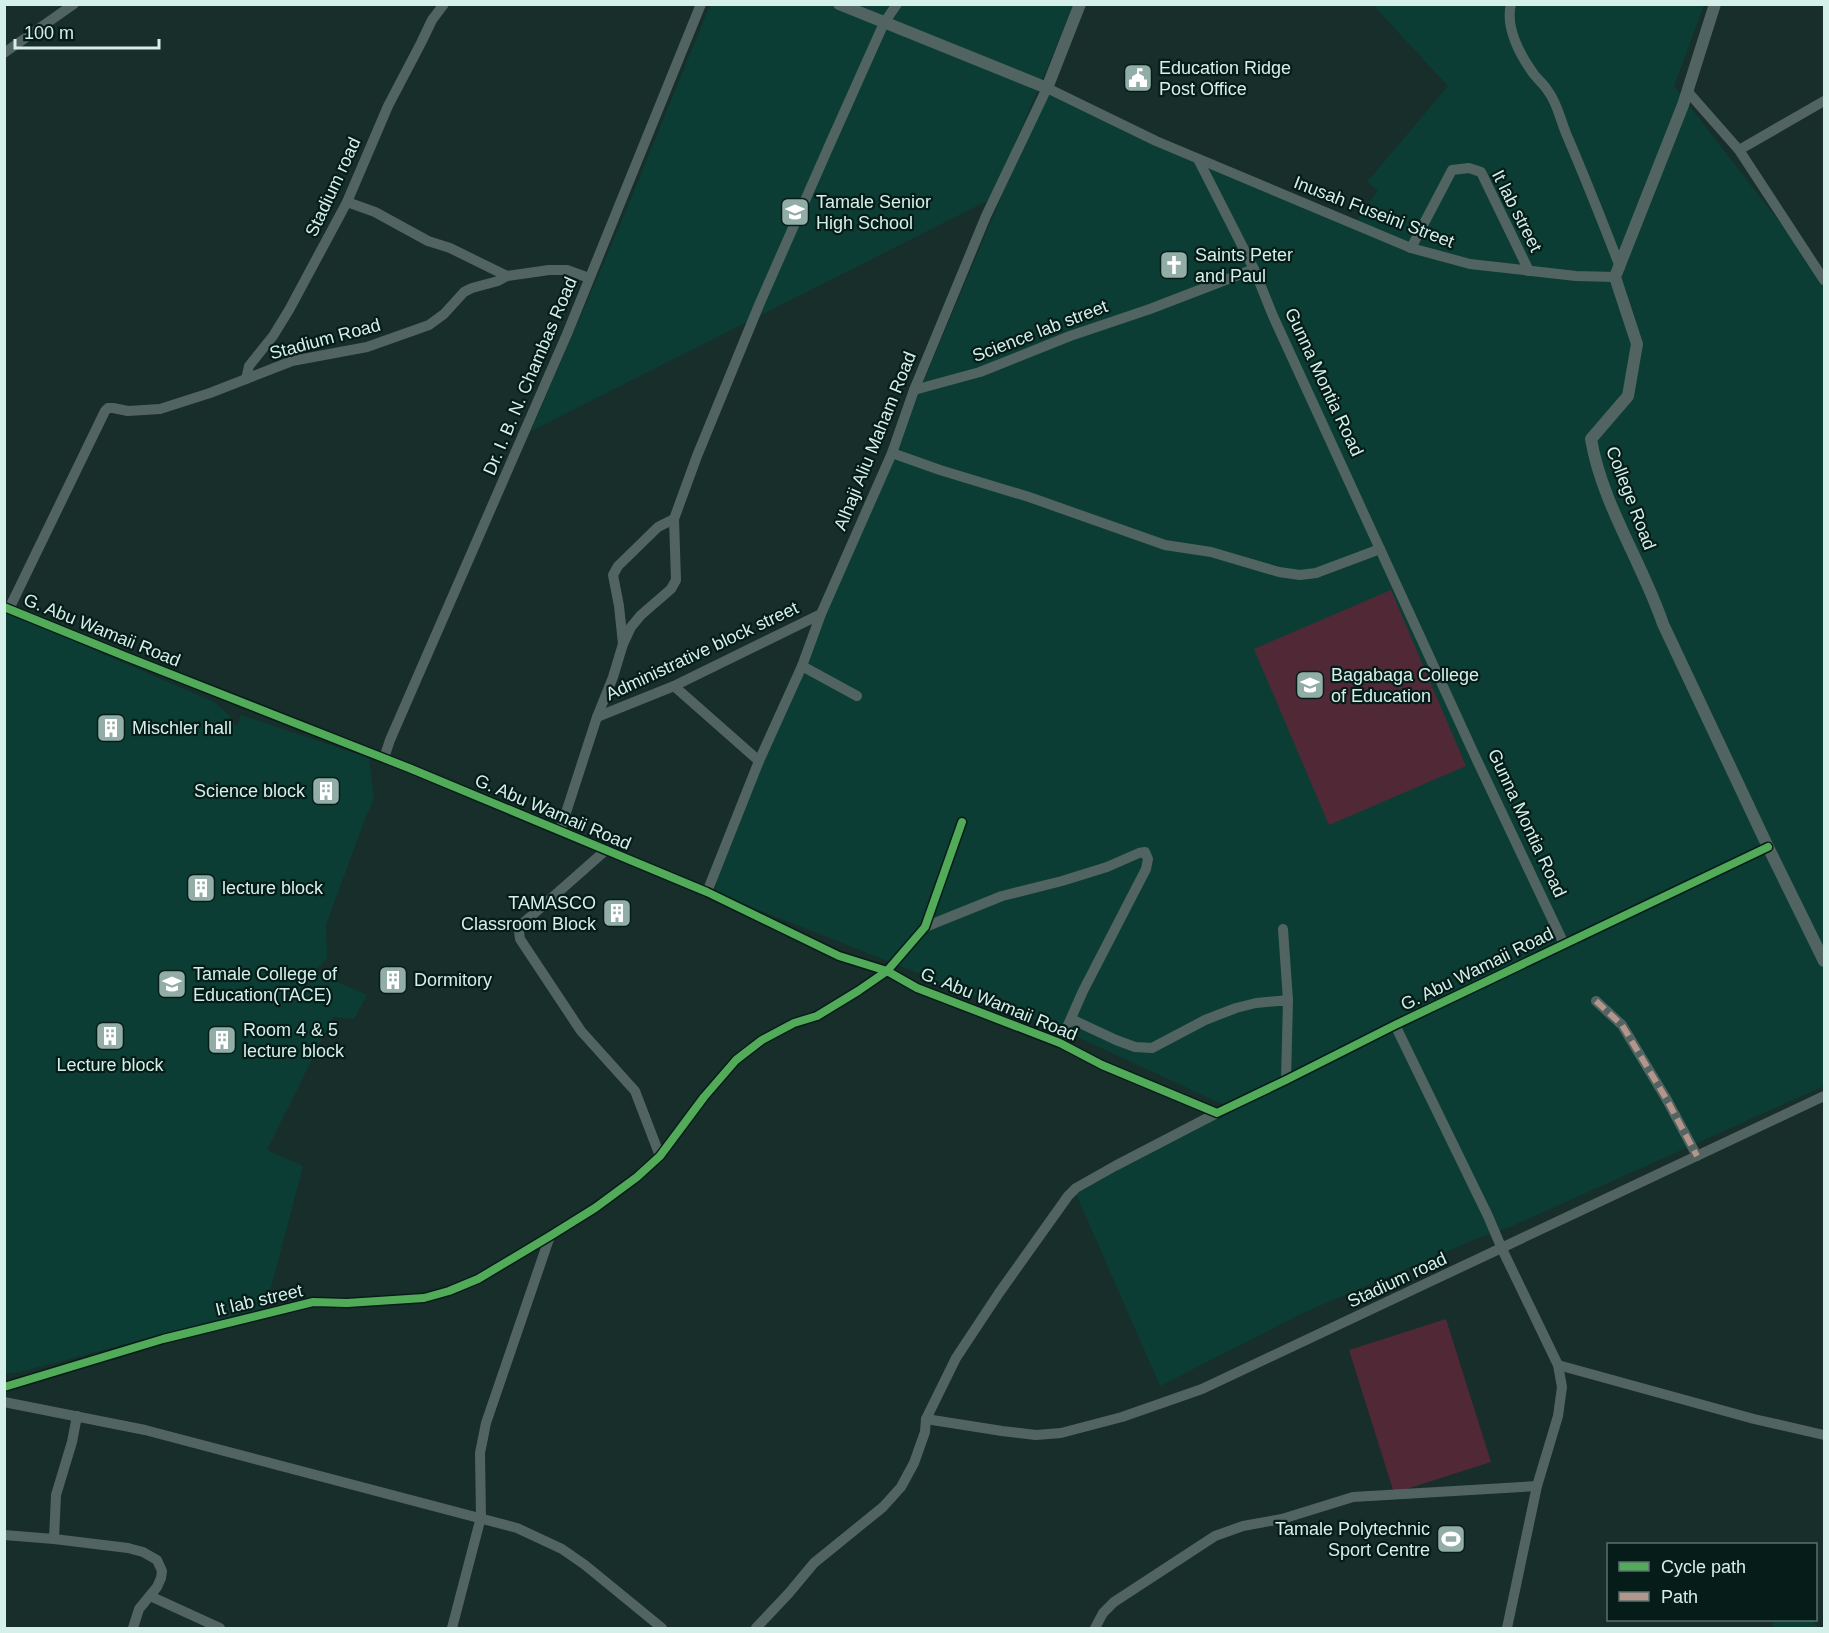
<svg xmlns="http://www.w3.org/2000/svg" width="1829" height="1633" font-family="Helvetica,sans-serif">
<rect width="100%" height="100%" fill="#172e2b"/>
<g fill="#0c3d35">
<path d="M 710,5 L 1074,5 L 991,199 L 531,431 L 620,225 Z"/>
<path d="M 1373,5 L 1704,5 L 1674,86 L 1824,279 L 1824,1086 L 1510,1227 L 1478,1238 L 1303,1313 L 1160,1386 L 1076,1194 L 1228,1107 L 1069,1033 L 726,897 L 716,892 L 715,877 L 1045,93 L 1352,227 L 1378,190 L 1367,182 L 1448,86 Z"/>
<path d="M 4,611 L 214,702 L 227,713 L 237,727 L 241,715 L 369,758 L 374,799 L 365,819 L 326,925 L 327,958 L 314,972 L 367,995 L 354,1019 L 333,1017 L 267,1150 L 303,1166 L 266,1307 L 20,1372 L 5,1374 Z"/>
<path d="M 1780,1620 L 1812,1620 L 1818,1628 L 1775,1628 L 1772,1625 L 1774,1621 Z"/>
</g>
<g fill="#512836">
<path d="M 1391,590 L 1466,766 L 1329,825 L 1254,649 Z"/>
<path d="M 1446,1319 L 1491,1462 L 1394,1493 L 1349,1350 Z"/>
</g>
<g fill="none" stroke-linecap="round" stroke-linejoin="round">
<g stroke="#526461" stroke-width="10">
<path d="M 1511,4 C 1505,27 1520,55 1533,73 C 1537,79 1544,84 1548,91 C 1558,104 1561,123 1568,138 C 1586,180 1603,223 1620,267"/>
<path d="M 4,53 L 74,4"/>
<path d="M 1688,92 L 1739,150 L 1824,280"/>
<path d="M 1739,150 L 1824,101"/>
<path d="M 1198,159 L 1254,269 L 1273,316 L 1475,756 L 1564,944"/>
<path d="M 347,202 L 375,212 L 428,241 L 450,248 L 507,276 L 549,270 L 567,270 L 589,278"/>
<path d="M 1411,248 L 1452,170 L 1469,168 L 1481,172 L 1529,271"/>
<path d="M 246,379 L 249,366 L 273,336 L 289,310 L 347,202 L 388,106 L 421,43 L 432,20 L 444,4"/>
<path d="M 914,390 L 980,372 L 1070,336 L 1150,309 L 1254,269"/>
<path d="M 892,453 L 940,470 L 1029,497 L 1165,545 L 1211,552 L 1279,572 L 1300,575 L 1316,573 L 1380,549"/>
<path d="M 4,607 L 127,657 L 409,768 L 707,892 L 839,956 L 887,971 L 917,988 L 1060,1043 L 1102,1065 L 1217,1113 L 1286,1080 L 1395,1025 L 1768,847"/>
<path d="M 9,609 L 105,411 L 108,408 L 113,408 L 128,411 L 160,409 L 210,393 L 292,361 L 367,347 L 429,325 L 444,314 L 464,292 L 472,288 L 498,281 L 507,276"/>
<path d="M 623,644 L 619,606 L 613,575 L 618,566 L 658,527 L 674,519"/>
<path d="M 802,666 L 857,696"/>
<path d="M 674,686 L 759,761"/>
<path d="M 597,717 L 674,686 L 821,614"/>
<path d="M 384,758 L 390,740 L 567,334 L 701,4"/>
<path d="M 560,831 L 597,717 L 613,677 L 623,644 L 631,627 L 641,615 L 671,589 L 676,580 L 674,519 L 697,456 L 759,305 L 829,146 L 884,23 L 897,4"/>
<path d="M 606,850 L 521,925 L 519,931 L 520,939 L 581,1031 L 635,1091 L 660,1156"/>
<path d="M 707,892 L 759,761 L 802,666 L 821,614 L 892,453 L 914,390 L 986,216 L 1047,88 L 1156,141 L 1411,248 L 1470,264 L 1576,276 L 1615,277"/>
<path d="M 925,927 L 1002,896 L 1062,881 L 1107,867 L 1139,853 L 1145,852 L 1148,859 L 1146,869 L 1083,991 L 1060,1043"/>
<path d="M 1283,929 L 1288,1000"/>
<path d="M 1596,1001 L 1622,1025 L 1667,1100 L 1697,1156"/>
<path d="M 1071,1019 L 1116,1040 L 1135,1047 L 1152,1048 L 1205,1020 L 1236,1008 L 1256,1003 L 1288,1000 L 1286,1080"/>
<path d="M 1395,1025 L 1488,1216 L 1502,1249 L 1558,1365 L 1562,1387 L 1558,1416 L 1537,1486 L 1507,1628"/>
<path d="M 1558,1365 L 1754,1419 L 1824,1435"/>
<path d="M 4,1387 L 163,1339 L 313,1302 L 347,1303 L 424,1298 L 449,1291 L 478,1279 L 550,1236 L 595,1208 L 637,1177 L 660,1156 L 704,1097 L 736,1060 L 762,1040 L 794,1023 L 817,1016 L 858,991 L 887,971 L 925,927 L 962,822"/>
<path d="M 4,1402 L 145,1430 L 517,1528 L 562,1549 L 585,1565 L 662,1628"/>
<path d="M 926,1419 L 1002,1431 L 1036,1435 L 1061,1433 L 1122,1417 L 1202,1389 L 1824,1096"/>
<path d="M 4,1535 L 54,1539 L 128,1548 L 143,1552 L 157,1560 L 162,1571 L 161,1578 L 157,1587 L 139,1609 L 133,1628"/>
<path d="M 54,1539 L 56,1495 L 72,1442 L 77,1416"/>
<path d="M 150,1596 L 220,1628"/>
<path d="M 452,1628 L 481,1517 L 480,1453 L 486,1423 L 550,1236"/>
<path d="M 756,1628 L 789,1593 L 814,1563 L 883,1507 L 901,1487 L 914,1463 L 925,1432 L 926,1419 L 956,1358 L 999,1293 L 1068,1196 L 1076,1188 L 1115,1166 L 1217,1113"/>
<path d="M 1095,1628 L 1103,1613 L 1114,1602 L 1215,1536 L 1243,1526 L 1282,1519 L 1353,1497 L 1537,1486"/>
</g>
<g stroke="#526461" stroke-width="12">
<path d="M 839,4 L 1047,88 L 1080,4"/>
<path d="M 1715,4 L 1683,105 L 1615,277 L 1637,344 L 1628,396 L 1591,439 C 1602,504 1642,562 1663,624 L 1768,847 L 1824,961"/>
</g>
<path stroke="#b2968c" stroke-width="6" stroke-dasharray="12 6" stroke-linecap="butt" d="M 1596,1001 L 1622,1025 L 1667,1100 L 1697,1156"/>
<g stroke="#061c18" stroke-width="11">
<g id="cycleway">
<path d="M 4,607 L 127,657 L 409,768 L 707,892 L 839,956 L 887,971 L 917,988 L 1060,1043 L 1102,1065 L 1217,1113 L 1286,1080 L 1395,1025 L 1768,847"/>
<path d="M 4,1387 L 163,1339 L 313,1302 L 347,1303 L 424,1298 L 449,1291 L 478,1279 L 550,1236 L 595,1208 L 637,1177 L 660,1156 L 704,1097 L 736,1060 L 762,1040 L 794,1023 L 817,1016 L 858,991 L 887,971 L 925,927 L 962,822"/>
</g>
</g>
<use href="#cycleway" stroke="#51ab58" stroke-width="8"/>
</g>
<defs>
<g id="civic-square" transform="scale(1.5)"><rect x="-9" y="-9" width="18" height="18" rx="4" fill="#92aca6" stroke="#061c18"/><path d="M-.6-6.5H3V-4.5H.6V-3L4-1V1h2V6H-6V1h2V-1L-.6-3ZM-1.2 2.5V6h2.4V2.5Z" fill="#fff"/></g>
<g id="school-square" transform="scale(1.5)"><rect x="-9" y="-9" width="18" height="18" rx="4" fill="#92aca6" stroke="#061c18"/><path d="M0-5L7-2L0 1L-7-2ZM-4 1L0 2.5L4 1V4Q0 6-4 4Z" fill="#fff"/></g>
<g id="church-square" transform="scale(1.5)"><rect x="-9" y="-9" width="18" height="18" rx="4" fill="#92aca6" stroke="#061c18"/><path d="M-1.2-6h2.4v3.5h3.3v2.4h-3.3V6h-2.4V-.1h-3.3v-2.4h3.3Z" fill="#fff"/></g>
<g id="university-square" transform="scale(1.5)"><rect x="-9" y="-9" width="18" height="18" rx="4" fill="#92aca6" stroke="#061c18"/><path d="M0-5L7-2L0 1L-7-2ZM-4 1L0 2.5L4 1V4Q0 6-4 4Z" fill="#fff"/></g>
<g id="building-square" transform="scale(1.5)"><rect x="-9" y="-9" width="18" height="18" rx="4" fill="#92aca6" stroke="#061c18"/><path d="M-4-6H4V6H1V3H-1V6H-4ZM-2.5-4.3h1.7v1.8h-1.7ZM.8-4.3h1.7v1.8H.8ZM-2.5-1h1.7V.8h-1.7ZM.8-1h1.7V.8H.8Z" fill="#fff"/></g>
<g id="stadium-square" transform="scale(1.5)"><rect x="-9" y="-9" width="18" height="18" rx="4" fill="#92aca6" stroke="#061c18"/><path d="M0-5a6.5 5 0 1 0 0 10a6.5 5 0 1 0 0-10ZM-3.5-1.8h7v3.6h-7Z" fill="#fff"/></g>
</defs>
<g fill-rule="evenodd">
<use href="#civic-square" x="1138" y="78"/>
<use href="#school-square" x="795" y="212"/>
<use href="#church-square" x="1174" y="265"/>
<use href="#university-square" x="1310" y="685"/>
<use href="#building-square" x="111" y="728"/>
<use href="#building-square" x="326" y="791"/>
<use href="#building-square" x="201" y="888"/>
<use href="#building-square" x="617" y="913"/>
<use href="#building-square" x="393" y="980"/>
<use href="#university-square" x="172" y="984"/>
<use href="#building-square" x="110" y="1036"/>
<use href="#building-square" x="222" y="1040"/>
<use href="#stadium-square" x="1451" y="1539"/>
</g>
<g text-anchor="middle" stroke-width="4.5" stroke-linejoin="round" paint-order="stroke">
<g font-size="18" fill="#d5f0e9" stroke="#061c18" text-anchor="start">
<text x="1159" y="74">Education Ridge<tspan x="1159" dy="21">Post Office</tspan></text>
<text x="816" y="208">Tamale Senior<tspan x="816" dy="21">High School</tspan></text>
<text x="1195" y="261">Saints Peter<tspan x="1195" dy="21">and Paul</tspan></text>
<text x="1331" y="681">Bagabaga College<tspan x="1331" dy="21">of Education</tspan></text>
<text x="132" y="734">Mischler hall</text>
<text x="305" y="797" text-anchor="end">Science block</text>
<text x="222" y="894">lecture block</text>
<text x="596" y="909" text-anchor="end">TAMASCO<tspan x="596" dy="21">Classroom Block</tspan></text>
<text x="193" y="980">Tamale College of<tspan x="193" dy="21">Education(TACE)</tspan></text>
<text x="414" y="986">Dormitory</text>
<text x="243" y="1036">Room 4 &amp; 5<tspan x="243" dy="21">lecture block</tspan></text>
<text x="110" y="1071" text-anchor="middle">Lecture block</text>
<text x="1430" y="1535" text-anchor="end">Tamale Polytechnic<tspan x="1430" dy="21">Sport Centre</tspan></text>
</g>
<g font-size="18" fill="#d5f0e9" stroke="#061c18">
<text transform="translate(333 187) rotate(-65)" y="6">Stadium road</text>
<text transform="translate(1517 211) rotate(63)" y="6">It lab street</text>
<text transform="translate(1374 212) rotate(21)" y="6">Inusah Fuseini Street</text>
<text transform="translate(1040 331) rotate(-21)" y="6">Science lab street</text>
<text transform="translate(325 339) rotate(-15)" y="6">Stadium Road</text>
<text transform="translate(530 376) rotate(-67)" y="6">Dr. I. B. N. Chambas Road</text>
<text transform="translate(1324 382) rotate(65)" y="6">Gunna Montia Road</text>
<text transform="translate(875 441) rotate(-68)" y="6">Alhaji Aliu Maham Road</text>
<text transform="translate(1631 498) rotate(69)" y="6">College Road</text>
<text transform="translate(102 630) rotate(22)" y="6">G. Abu Wamaii Road</text>
<text transform="translate(702 651) rotate(-25)" y="6">Administrative block street</text>
<text transform="translate(553 812) rotate(23)" y="6">G. Abu Wamaii Road</text>
<text transform="translate(1527 823) rotate(65)" y="6">Gunna Montia Road</text>
<text transform="translate(1477 969) rotate(-26)" y="6">G. Abu Wamaii Road</text>
<text transform="translate(999 1004) rotate(22)" y="6">G. Abu Wamaii Road</text>
<text transform="translate(1397 1280) rotate(-25)" y="6">Stadium road</text>
<text transform="translate(259 1300) rotate(-13)" y="6">It lab street</text>
</g>
</g>
<rect width="1829" height="1633" fill="none" stroke="#d5f0e9" stroke-width="12"/>
<rect x="1607" y="1543" width="210" height="78" fill="#061c18" stroke="#59716c" stroke-width="1.5"/>
<rect x="1619" y="1562" width="30" height="9" fill="#51ab58" stroke="#59716c" stroke-width="1.5"/>
<text x="1661" y="1573" font-size="18" fill="#d5f0e9">Cycle path</text>
<rect x="1619" y="1592" width="30" height="9" fill="#b2968c" stroke="#59716c" stroke-width="1.5"/>
<text x="1661" y="1603" font-size="18" fill="#d5f0e9">Path</text>
<path d="M15 39v9h144v-9" fill="none" stroke="#d5f0e9" stroke-width="3"/>
<text x="24" y="39" font-size="18" fill="#d5f0e9" stroke="#061c18" stroke-width="4.5" paint-order="stroke">100 m</text>
</svg>
